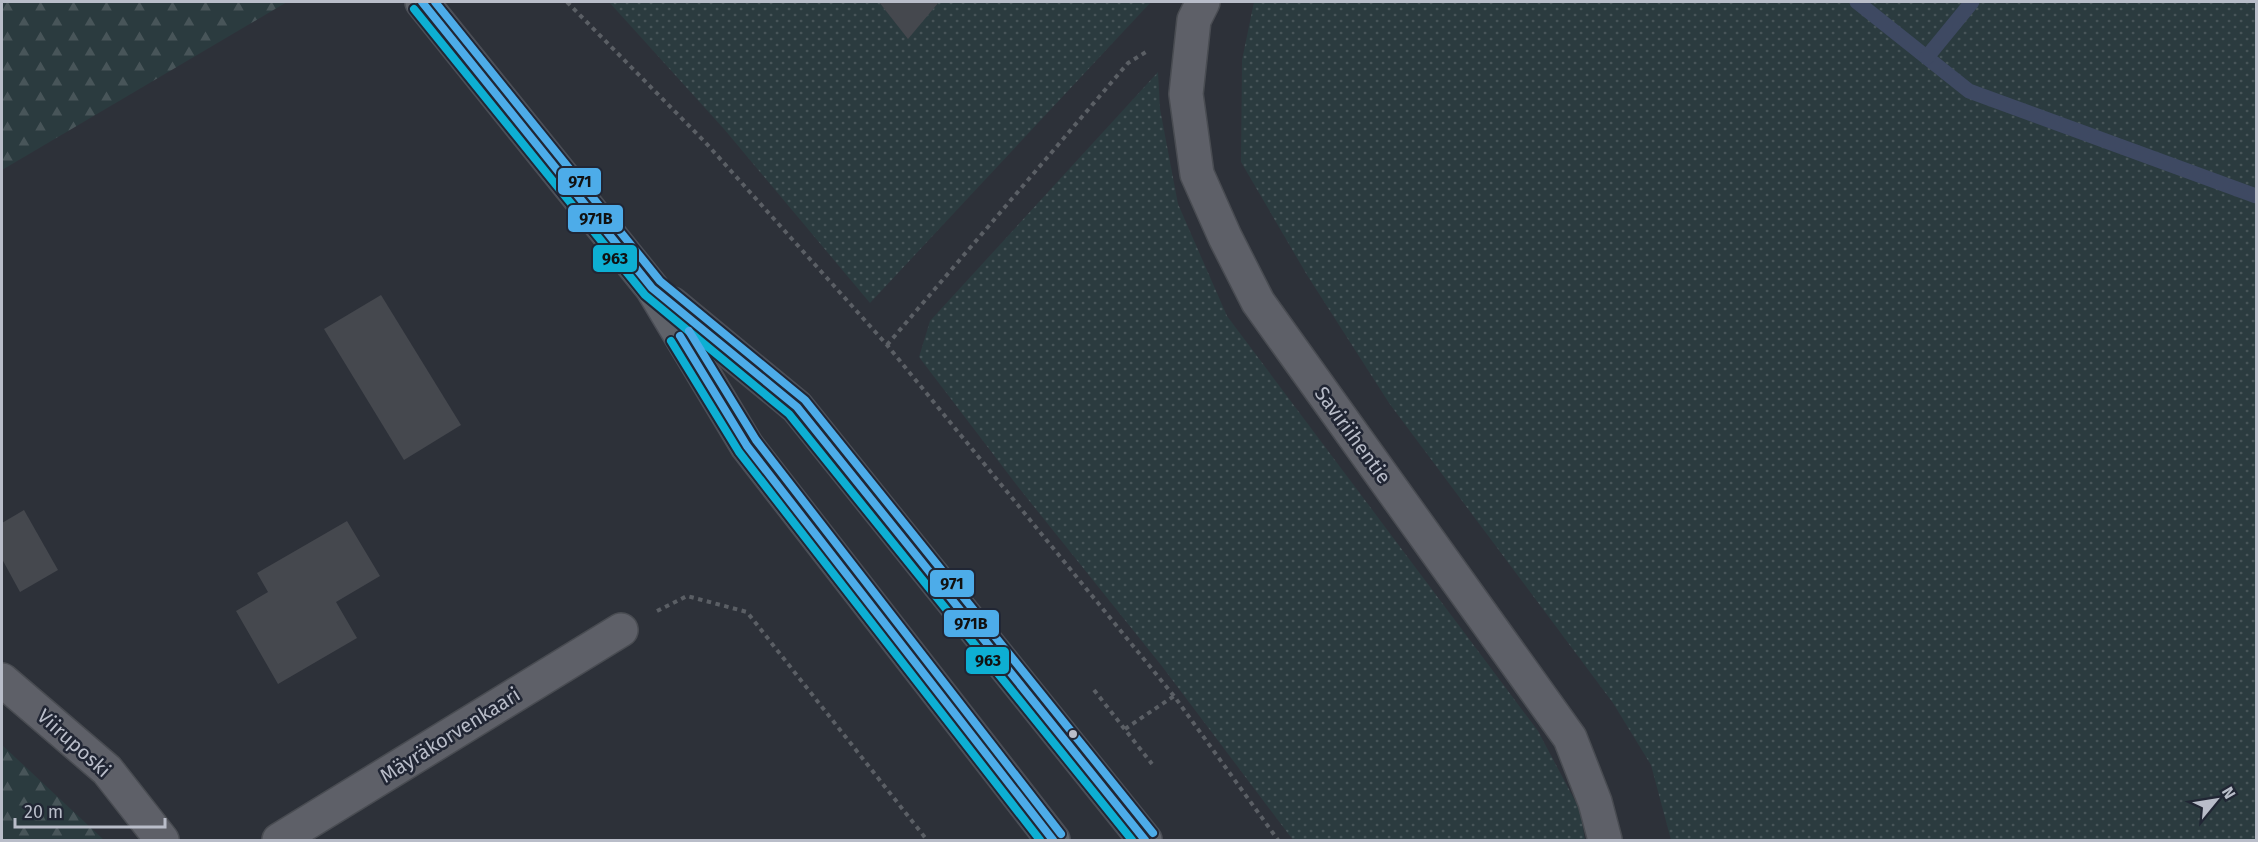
<svg xmlns="http://www.w3.org/2000/svg" width="2258" height="842" font-family="'Fira Sans',sans-serif">
<defs>
<pattern id="grass-dots" width="8" height="8" patternUnits="userSpaceOnUse" patternTransform="scale(1.5)"><rect width="8" height="8" fill="#2b3b3f"/><path d="M2 2h.1M6 6h.1" fill="none" stroke="#485559" stroke-width="1.8" stroke-linecap="round"/></pattern>
<pattern id="forest-firs" width="22" height="20" patternUnits="userSpaceOnUse" patternTransform="scale(1.5)"><rect width="22" height="20" fill="#2b3b3f"/><path d="M5 1l3.5 6h-7zM16 11l3.5 6h-7z" fill="#485559"/></pattern>
</defs>
<rect width="100%" height="100%" fill="#2d3139"/>
<g fill="url(#grass-dots)">
<path d="M 609,2 L 879,2 L 908,38 L 939,2 L 1151,2 L 870,303 L 724,129 Z"/>
<path d="M 1254,2 L 2256,2 L 2256,840 L 1671,840 L 1651,765 L 1613,703 L 1389,403 L 1307,275 L 1241,162 L 1242,60 Z"/>
<path d="M 1158,72 L 1160,109 L 1178,204 L 1227,316 L 1538,731 L 1580,810 L 1585,840 L 1293,840 L 1161,665 L 1019,488 L 919,357 L 930,321 Z"/>
</g>
<g fill="url(#forest-firs)">
<path d="M 2,2 L 287,2 L 2,170 Z"/>
<path d="M 2,745 L 104,840 L 2,840 Z"/>
</g>
<g fill="none" stroke-linecap="round" stroke-linejoin="round">
<g stroke="#3e4962" stroke-width="15">
<path d="M 1857,2 L 1969,91 L 2256,196"/>
<path d="M 1927,57 L 1972,2"/>
</g>
</g>
<g fill="#45484e">
<path d="M 879,2 L 939,2 L 908,39 Z"/>
<path d="M 381,295 L 461,425 L 404,460 L 324,329 Z"/>
<path d="M 24,510 L 58,570 L 20,592 L 2,559 L 2,523 Z"/>
<path d="M 347,521 L 380,576 L 336,602 L 357,638 L 278,684 L 236,611 L 268,592 L 257,573 Z"/>
</g>
<g fill="none" stroke-linecap="round" stroke-linejoin="round">
<g stroke="#494c52" stroke-width="36">
<g id="minor">
<path d="M 1203,2 L 1194,20 L 1186,94 L 1197,174 L 1225,237 L 1258,302 L 1570,738 L 1595,802 L 1605,840"/>
<path d="M 2,680 L 107,770 L 162,840"/>
<path d="M 279,840 L 621,630"/>
</g>
</g>
<g stroke="#4b4e56" stroke-width="36">
<g id="major">
<path d="M 422,2 L 652,288 L 747,446 L 1053,840"/>
<path d="M 672,304 L 797,407 L 1145,840"/>
</g>
</g>
<g stroke="#5b5f65" stroke-width="4" stroke-dasharray="4.5 4.5" stroke-linecap="butt">
<path d="M 567,2 L 705,142 L 887,345 L 1174,696 L 1278,840"/>
<path d="M 887,345 L 1128,63 L 1146,52"/>
<path d="M 657,611 L 687,596 L 747,612 L 927,840"/>
<path d="M 1094,690 L 1152,764"/>
<path d="M 1125,729 L 1174,696"/>
</g>
<use href="#minor" stroke="#5e6068" stroke-width="33"/>
<use href="#major" stroke="#5f6269" stroke-width="33"/>
<g stroke="#212634" stroke-width="12">
<g id="bus-1">
<path d="M 422,2 L 652,288 L 797,407 L 1145,840"/>
<path d="M 680,336 L 747,446 L 1053,840"/>
</g>
</g>
<g stroke="#212634" stroke-width="12">
<g id="bus-2">
<path d="M 414,9 L 645,295 L 789,414 L 1132,840"/>
<path d="M 671,341 L 739,452 L 1040,840"/>
</g>
</g>
<g stroke="#212634" stroke-width="12">
<g id="bus-3">
<path d="M 435,2 L 660,281 L 805,400 L 1153,833"/>
<path d="M 689,331 L 756,440 L 1061,834"/>
</g>
</g>
<use href="#bus-1" stroke="#4dace9" stroke-width="8"/>
<use href="#bus-2" stroke="#0dafd3" stroke-width="8"/>
<use href="#bus-3" stroke="#4dace9" stroke-width="8"/>
</g>
<circle fill="#b9bdc9" stroke="#212634" stroke-width="2" cx="1073" cy="734" r="5"/>
<g text-anchor="middle" stroke-width="5" stroke-linejoin="round" paint-order="stroke">
<g font-size="20" fill="#b9bdc9" stroke="#212634">
<text transform="translate(1353 435) rotate(54)" y="7">Saviriihentie</text>
<text transform="translate(450 735) rotate(-32)" y="7">Mäyräkorvenkaari</text>
<text transform="translate(74 743) rotate(42)" y="7">Viiruposki</text>
</g>
</g>
<g stroke="#212634" stroke-width="2">
<rect x="557" y="167" width="45" height="29" rx="6" fill="#4dace9"/>
<rect x="567" y="204" width="57" height="29" rx="6" fill="#4dace9"/>
<rect x="592" y="244" width="46" height="29" rx="6" fill="#0dafd3"/>
<rect x="929" y="569" width="46" height="29" rx="6" fill="#4dace9"/>
<rect x="943" y="609" width="57" height="29" rx="6" fill="#4dace9"/>
<rect x="965" y="646" width="45" height="29" rx="6" fill="#0dafd3"/>
</g>
<g font-size="16" text-anchor="middle" font-weight="bold" fill="#111">
<text x="580" y="187">971</text>
<text x="596" y="224">971B</text>
<text x="615" y="264">963</text>
<text x="952" y="589">971</text>
<text x="971" y="629">971B</text>
<text x="988" y="666">963</text>
</g>
<rect width="2258" height="842" fill="none" stroke="#b9bdc9" stroke-width="6"/>
<g transform="translate(2216 800) rotate(60)" stroke="#212634" stroke-width="4.5" paint-order="stroke">
<path d="M0-4.5L10 22L0 15L-10 22Z" fill="#b9bdc9"/>
<text y="-9" font-size="16" font-weight="bold" text-anchor="middle" fill="#b9bdc9">N</text>
</g>
<path d="M15 818v9h150v-9" fill="none" stroke="#b9bdc9" stroke-width="3"/>
<text x="24" y="818" font-size="18" fill="#b9bdc9" stroke="#212634" stroke-width="4.5" paint-order="stroke">20 m</text>
</svg>
